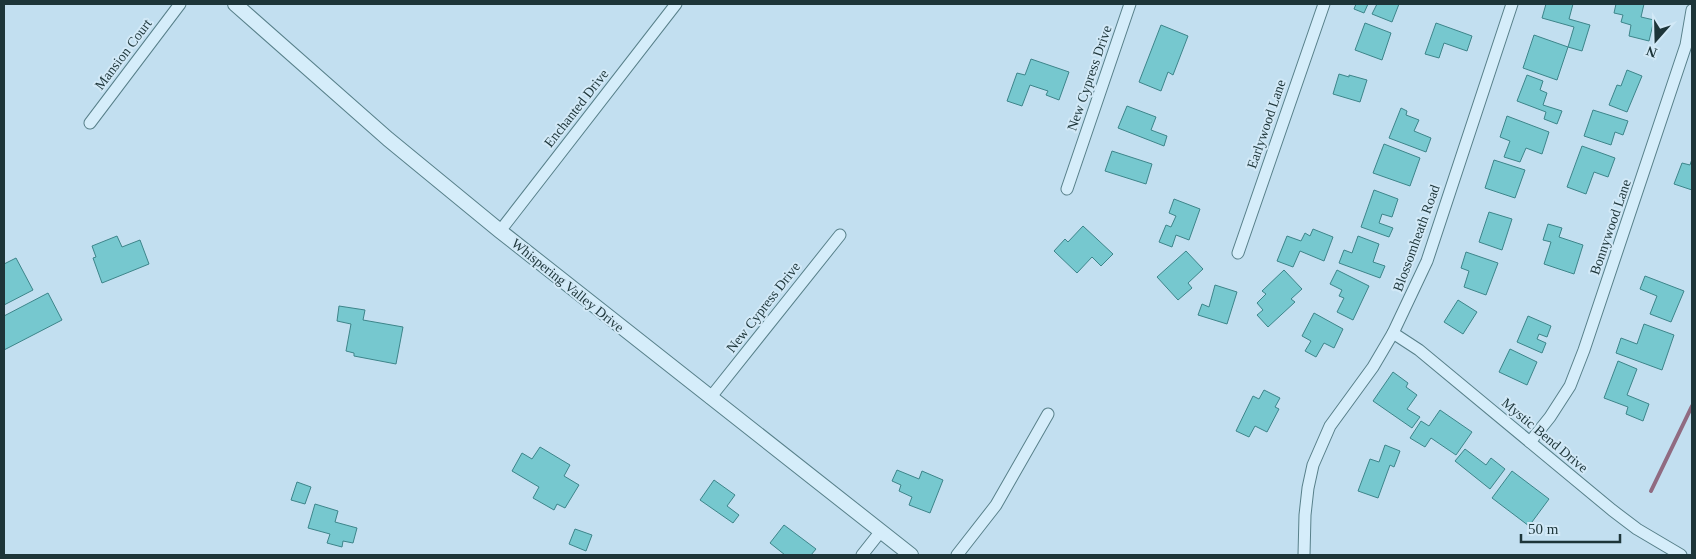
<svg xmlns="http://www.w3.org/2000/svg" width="1696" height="559" font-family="Georgia,serif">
<rect width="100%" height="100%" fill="#c2dff0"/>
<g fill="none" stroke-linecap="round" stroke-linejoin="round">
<path stroke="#906b81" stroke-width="4" d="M 1651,491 L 1692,406"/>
</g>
<g fill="#76c8cf" stroke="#3d858a">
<path d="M 1356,4 L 1368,4 L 1364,13 L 1354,9 Z"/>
<path d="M 1377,4 L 1399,4 L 1392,22 L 1372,14 Z"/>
<path d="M 1546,4 L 1573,4 L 1569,19 L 1590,25 L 1582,51 L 1568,47 L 1574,27 L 1542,18 Z"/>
<path d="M 1616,4 L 1644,4 L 1641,17 L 1654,20 L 1649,41 L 1629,36 L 1631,25 L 1621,22 L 1623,15 L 1614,13 Z"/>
<path d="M 1365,23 L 1391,33 L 1382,60 L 1355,50 Z"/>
<path d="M 1436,23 L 1472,36 L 1467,51 L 1444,43 L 1439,58 L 1425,54 Z"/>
<path d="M 1161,25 L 1188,36 L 1173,75 L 1168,72 L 1161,91 L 1139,82 Z"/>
<path d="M 1534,35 L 1568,47 L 1557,80 L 1523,68 Z"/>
<path d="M 1031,59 L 1069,72 L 1059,100 L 1046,95 L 1048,91 L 1030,85 L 1022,106 L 1007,101 L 1017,73 L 1025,75 Z"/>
<path d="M 1627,70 L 1642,76 L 1627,112 L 1609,105 L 1617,85 L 1621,86 Z"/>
<path d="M 1339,74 L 1349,77 L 1349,75 L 1367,80 L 1360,102 L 1333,94 Z"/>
<path d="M 1527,75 L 1543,81 L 1540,90 L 1547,93 L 1543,105 L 1562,111 L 1557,124 L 1544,119 L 1546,112 L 1517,101 Z"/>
<path d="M 1127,106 L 1156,117 L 1151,130 L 1167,136 L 1164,146 L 1118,128 Z"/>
<path d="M 1401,108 L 1407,111 L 1406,115 L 1419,120 L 1414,131 L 1431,138 L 1426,152 L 1389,138 Z"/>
<path d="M 1593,110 L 1628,121 L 1623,135 L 1615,132 L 1611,145 L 1584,136 Z"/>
<path d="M 1507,116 L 1549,132 L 1542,154 L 1526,148 L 1520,162 L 1504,157 L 1510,141 L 1500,137 Z"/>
<path d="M 1384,144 L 1420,158 L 1410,186 L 1373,173 Z"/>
<path d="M 1582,146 L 1615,158 L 1608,177 L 1594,172 L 1586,194 L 1567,187 Z"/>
<path d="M 1112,151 L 1152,164 L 1146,184 L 1105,171 Z"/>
<path d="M 1692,159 L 1692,190 L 1674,184 L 1682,163 L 1690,165 Z"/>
<path d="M 1494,160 L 1525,170 L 1515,198 L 1485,188 Z"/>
<path d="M 1374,190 L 1398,199 L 1392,217 L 1382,214 L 1379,223 L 1393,228 L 1389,237 L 1361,227 Z"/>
<path d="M 1174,199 L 1200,209 L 1189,240 L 1176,235 L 1172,247 L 1159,242 L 1166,225 L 1171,227 L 1176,216 L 1169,213 Z"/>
<path d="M 1489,212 L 1512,219 L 1502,250 L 1479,242 Z"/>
<path d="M 1548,224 L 1562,228 L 1559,237 L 1583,245 L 1574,274 L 1544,264 L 1551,242 L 1543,240 Z"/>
<path d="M 1083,226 L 1113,254 L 1101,266 L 1092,257 L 1077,273 L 1054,251 L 1065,239 L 1068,242 Z"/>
<path d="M 1313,229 L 1333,237 L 1324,261 L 1300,251 L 1293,267 L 1277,261 L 1287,236 L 1301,241 L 1305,233 L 1310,236 Z"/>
<path d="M 117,236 L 122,247 L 140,240 L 149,264 L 102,283 L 93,258 L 96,257 L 92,246 Z"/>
<path d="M 1358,236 L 1379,244 L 1373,262 L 1385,266 L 1380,278 L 1339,263 L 1344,250 L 1352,253 Z"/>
<path d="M 1186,251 L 1203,269 L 1188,283 L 1192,288 L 1178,300 L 1157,277 Z"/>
<path d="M 1466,252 L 1498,263 L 1486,295 L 1464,287 L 1469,271 L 1461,268 Z"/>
<path d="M 16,258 L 33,290 L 4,305 L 4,264 Z"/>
<path d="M 1284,270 L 1302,289 L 1291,299 L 1295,302 L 1268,327 L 1257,315 L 1263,310 L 1257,303 L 1266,294 L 1262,291 Z"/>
<path d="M 1337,270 L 1369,286 L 1353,320 L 1337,312 L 1344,298 L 1339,296 L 1342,290 L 1330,284 Z"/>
<path d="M 1645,276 L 1684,291 L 1671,322 L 1650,314 L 1657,296 L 1640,289 Z"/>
<path d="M 1215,285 L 1237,292 L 1227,324 L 1198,315 L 1202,304 L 1209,307 Z"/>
<path d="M 48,293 L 62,320 L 4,350 L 4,316 Z"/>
<path d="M 1458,300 L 1477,312 L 1463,334 L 1444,322 Z"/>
<path d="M 339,306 L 365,310 L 363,320 L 403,327 L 396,364 L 354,356 L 354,353 L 346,351 L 351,324 L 337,321 Z"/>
<path d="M 1314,313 L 1343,329 L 1334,348 L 1324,343 L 1316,357 L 1305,351 L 1311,341 L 1302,336 Z"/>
<path d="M 1528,316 L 1551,326 L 1547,337 L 1539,334 L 1537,339 L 1546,343 L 1542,353 L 1517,342 Z"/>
<path d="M 1644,324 L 1674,335 L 1662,370 L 1616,353 L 1621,338 L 1637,344 Z"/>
<path d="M 1510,349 L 1537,362 L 1527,385 L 1499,372 Z"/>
<path d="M 1618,361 L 1637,369 L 1627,395 L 1649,404 L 1643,421 L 1626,414 L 1628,407 L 1604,398 Z"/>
<path d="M 1393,372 L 1408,383 L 1406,387 L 1417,395 L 1407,409 L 1420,417 L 1412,428 L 1373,401 Z"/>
<path d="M 1264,390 L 1280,398 L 1275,407 L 1279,409 L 1267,432 L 1255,426 L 1249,437 L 1236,431 L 1253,396 L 1259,399 Z"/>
<path d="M 1440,410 L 1472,432 L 1456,455 L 1431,438 L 1425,447 L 1410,438 L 1421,421 L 1429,426 Z"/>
<path d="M 1385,445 L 1400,451 L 1394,467 L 1390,465 L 1378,498 L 1358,491 L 1370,459 L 1379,462 Z"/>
<path d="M 540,447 L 570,465 L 564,476 L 579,485 L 565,508 L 557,504 L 554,510 L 533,498 L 539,487 L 512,471 L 522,453 L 532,459 Z"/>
<path d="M 1465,449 L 1486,465 L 1491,458 L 1505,469 L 1490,489 L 1455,461 Z"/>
<path d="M 897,470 L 919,479 L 922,471 L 943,480 L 930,513 L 909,505 L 912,497 L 899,491 L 901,485 L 892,481 Z"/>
<path d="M 1512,471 L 1549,499 L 1529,526 L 1492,498 Z"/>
<path d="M 714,480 L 735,495 L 727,506 L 739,515 L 733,523 L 700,500 Z"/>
<path d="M 297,482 L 311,487 L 305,504 L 291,500 Z"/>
<path d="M 315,504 L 338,511 L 335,522 L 357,528 L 353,543 L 343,541 L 342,547 L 327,543 L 330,534 L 308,528 Z"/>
<path d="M 784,525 L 816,549 L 811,555 L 785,555 L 770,543 Z"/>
<path d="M 575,529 L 592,535 L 586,551 L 569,544 Z"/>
</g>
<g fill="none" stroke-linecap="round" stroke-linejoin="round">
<g stroke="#58808a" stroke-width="13">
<g id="minor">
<path d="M 90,123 L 180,4"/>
<path d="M 1067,189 L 1130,4"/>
<path d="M 500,231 L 676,4"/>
<path d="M 1238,253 L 1324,4"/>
<path d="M 1393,333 L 1419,350 L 1612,510 L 1637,529 L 1681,555"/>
<path d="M 710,398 L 840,235"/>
<path d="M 1530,442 L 1550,417 L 1570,386 L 1584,350 L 1686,45 L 1692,10"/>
<path d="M 862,555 L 881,531"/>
<path d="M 957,555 L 996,505 L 1048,414"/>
<path d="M 1304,555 L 1305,515 L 1308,488 L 1313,465 L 1330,426 L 1373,367 L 1393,333 L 1427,261 L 1512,4"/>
</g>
</g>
<g stroke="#58808a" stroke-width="16">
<path id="tertiary" d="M 235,4 L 388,139 L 500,231 L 911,555"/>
</g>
<use href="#minor" stroke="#d5edfa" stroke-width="11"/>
<use href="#tertiary" stroke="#d5edfa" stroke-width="14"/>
</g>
<g text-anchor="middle" stroke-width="4" stroke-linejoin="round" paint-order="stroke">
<g font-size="14" fill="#1d3539" stroke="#d2e9f7">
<text transform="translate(123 54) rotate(-53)" y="5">Mansion Court</text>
<text transform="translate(1089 78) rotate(-71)" y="5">New Cypress Drive</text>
<text transform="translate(576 108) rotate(-52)" y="5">Enchanted Drive</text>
<text transform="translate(1266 124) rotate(-71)" y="5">Earlywood Lane</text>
<text transform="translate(1610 227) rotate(-71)" y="5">Bonnywood Lane</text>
<text transform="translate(1416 238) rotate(-70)" y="5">Blossomheath Road</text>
<text transform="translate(568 285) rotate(39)" y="5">Whispering Valley Drive</text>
<text transform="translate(763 307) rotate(-52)" y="5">New Cypress Drive</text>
<text transform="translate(1545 435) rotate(40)" y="5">Mystic Bend Drive</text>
</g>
</g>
<rect width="1696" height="559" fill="none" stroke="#1d3539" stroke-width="10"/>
<g transform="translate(1656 40) rotate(200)" stroke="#d2e9f7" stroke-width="4" paint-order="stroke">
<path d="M0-4L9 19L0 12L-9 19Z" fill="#1d3539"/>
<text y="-8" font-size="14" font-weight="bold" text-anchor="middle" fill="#1d3539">N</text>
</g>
<path d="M1521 534v8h99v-8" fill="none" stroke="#1d3539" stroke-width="2.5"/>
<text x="1528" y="534" font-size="15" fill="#1d3539" stroke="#d2e9f7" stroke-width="4" paint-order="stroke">50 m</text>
</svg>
